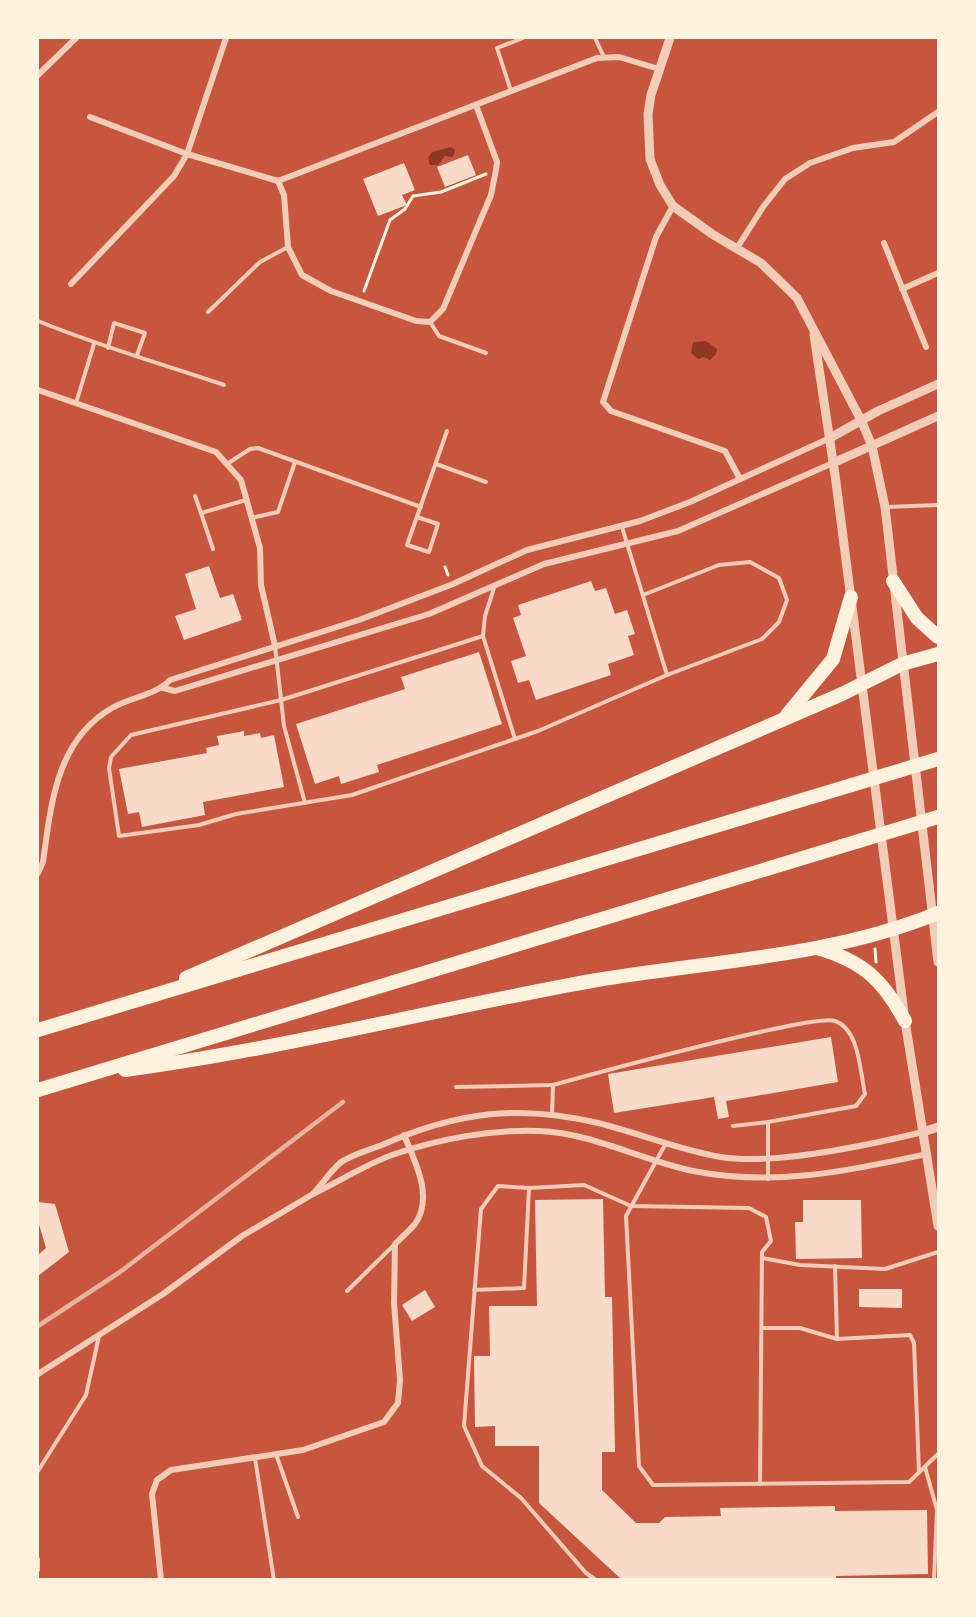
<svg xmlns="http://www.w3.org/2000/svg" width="976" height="1617" font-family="'Crimson Pro',serif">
<rect width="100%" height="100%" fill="#c8553d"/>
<g fill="#8f3625">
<path d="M 451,147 L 455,150 L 453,157 L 445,156 L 438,165 L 430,165 L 428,158 L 432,152 Z"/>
<path d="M 706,341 L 717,349 L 716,354 L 710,360 L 704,357 L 698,359 L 691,353 L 693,342 Z"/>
</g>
<g fill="#f7dbc8">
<path d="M 468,155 L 476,175 L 445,187 L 437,167 Z"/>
<path d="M 404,163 L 415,190 L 402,195 L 407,205 L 378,216 L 363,179 Z"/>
<path d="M 209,566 L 220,598 L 233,594 L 242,620 L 184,640 L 175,616 L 196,609 L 185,574 Z"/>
<path d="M 591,581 L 595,591 L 606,588 L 615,614 L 627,610 L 635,634 L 628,636 L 634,655 L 608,664 L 611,675 L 536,700 L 529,680 L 518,683 L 511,661 L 526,656 L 513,618 L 521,615 L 518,605 Z"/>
<path d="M 479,652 L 502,724 L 377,765 L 379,772 L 341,784 L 339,776 L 315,784 L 296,724 L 405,689 L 401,677 Z"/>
<path d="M 244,731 L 244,736 L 260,733 L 261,738 L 274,735 L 284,787 L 203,802 L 205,815 L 142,827 L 139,812 L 128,814 L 119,769 L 207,753 L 206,748 L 219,745 L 217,736 Z"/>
<path d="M 831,1037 L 838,1082 L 726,1101 L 729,1117 L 718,1119 L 714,1097 L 614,1113 L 608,1074 Z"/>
<path d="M 603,1199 L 605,1297 L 612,1297 L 615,1452 L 602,1452 L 602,1490 L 636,1523 L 659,1523 L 665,1517 L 721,1516 L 720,1508 L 835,1506 L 835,1511 L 927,1510 L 928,1574 L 836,1576 L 836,1580 L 621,1579 L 539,1503 L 539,1446 L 495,1446 L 495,1426 L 475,1427 L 474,1356 L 490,1356 L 489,1306 L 537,1306 L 535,1200 Z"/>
<path d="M 803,1200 L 861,1200 L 862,1258 L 796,1259 L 795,1222 L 803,1222 Z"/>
<path d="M 38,1202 L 55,1204 L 69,1252 L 38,1276 L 38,1255 L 46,1248 L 38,1221 Z"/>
<path d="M 859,1289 L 902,1289 L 902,1308 L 859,1307 Z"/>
<path d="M 425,1290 L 435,1307 L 412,1321 L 402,1305 Z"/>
</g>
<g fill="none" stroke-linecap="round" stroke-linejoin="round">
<g stroke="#fff3e0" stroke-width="3">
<path d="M 364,291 L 390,220 L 405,209 L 413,196 L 441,192 L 486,174"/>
<path d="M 445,567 L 448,575"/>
<path d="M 875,949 L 876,962"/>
</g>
<g stroke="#f1ccb7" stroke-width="4">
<path d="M 595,38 L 604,57"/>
<path d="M 511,91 L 497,48 L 523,38"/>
<path d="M 208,312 L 260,262 L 288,247"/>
<path d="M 38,321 C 99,346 162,364 224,385"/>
<path d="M 430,322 L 439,336 L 486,353"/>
<path d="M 108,348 L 114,323 L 145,333 L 137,355"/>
<path d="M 76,403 L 94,344"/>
<path d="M 227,464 L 250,449 L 258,448 L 421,507"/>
<path d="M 436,464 L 486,482"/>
<path d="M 195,496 L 201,513"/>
<path d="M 886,507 L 938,505"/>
<path d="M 417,517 L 438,524 L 429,552 L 407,545 L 447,431"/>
<path d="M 251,518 L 278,512 L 295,462"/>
<path d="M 622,527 L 667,675"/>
<path d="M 213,549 L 201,513 L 246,500"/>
<path d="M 495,585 L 485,616 L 483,636 L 515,739"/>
<path d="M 483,636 L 281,700 L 131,735 L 111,757 L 109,768 L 119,836 L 199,825 L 236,814 L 352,795 L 538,731 L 667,675 L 762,639 L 779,622 L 787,600 L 779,578 L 750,562 L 719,565 L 643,595"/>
<path d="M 275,646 L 284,726 L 305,803"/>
<path d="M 456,1087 L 553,1085"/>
<path d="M 552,1115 L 553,1085 C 589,1075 815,1013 835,1021 C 860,1030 860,1073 865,1094 L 856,1106 L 768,1122 L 768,1179"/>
<path d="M 733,1126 L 768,1122"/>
<path d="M 666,1143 L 626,1216 L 639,1466 L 653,1485 L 909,1482 L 938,1454"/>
<path d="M 762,1258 L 800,1265 L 885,1269 L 938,1252"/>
<path d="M 835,1266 L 837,1339"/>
<path d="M 474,1290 L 524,1288 L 529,1188"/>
<path d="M 347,1291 L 395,1244"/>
<path d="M 762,1328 L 800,1328 L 837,1339 L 910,1335 L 914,1343 L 919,1472"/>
<path d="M 276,1454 L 298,1517"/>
<path d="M 255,1458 L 274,1580"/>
<path d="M 925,1467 L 937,1510 L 934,1580"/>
<path d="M 38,1471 L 86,1395 L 99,1336"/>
<path d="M 38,1559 L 38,1570"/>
<path d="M 596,1580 L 586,1573 L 521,1498 L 482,1466 L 464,1426 L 481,1209 L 498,1186 L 529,1188 L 584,1185 L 631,1206 L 749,1208 L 766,1217 L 771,1241 L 762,1252 L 760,1484"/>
</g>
<g stroke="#f1ccb7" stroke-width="6">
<path d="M 38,75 L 76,38"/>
<path d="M 90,117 L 187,154 L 278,181 L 597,58 L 619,57 L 659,69"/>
<path d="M 278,181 L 284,195 L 288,247 L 302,275 L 331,291 L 416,321 L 430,322 L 443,309 L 491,195 L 496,170 L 497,162 L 476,105"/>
<path d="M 673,206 L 656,237 L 603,402 L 611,411 L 725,451 L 740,479"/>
<path d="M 884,243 L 926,347"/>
<path d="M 737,248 L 763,207 L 785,179 L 810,163 L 853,148 L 894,142 L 938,112"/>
<path d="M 71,284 L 174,176 L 187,154 L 226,38"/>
<path d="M 902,289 L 938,273"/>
<path d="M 38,390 L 216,452 L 241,480 L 260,548 L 261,585 L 275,646"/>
<path d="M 163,688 L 175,691 L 429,614 L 544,564 L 678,531 L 833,463"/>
<path d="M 38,873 L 43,862 C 51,805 56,740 112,708 C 131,697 156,695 170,680 L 359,620 L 453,584 L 527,550 L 640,521 L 690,502 L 830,438"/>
<path d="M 923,1132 C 869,1145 775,1166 721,1157 C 679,1150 639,1133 598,1123 C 518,1104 456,1112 382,1145 C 369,1150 351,1155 340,1163 C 330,1172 322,1184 313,1194 C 338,1182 370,1162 395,1154 C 439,1139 492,1129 539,1131 C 593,1133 640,1160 693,1171 C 775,1187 846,1171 927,1154"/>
<path d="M 38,1374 L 163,1294 L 242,1236 L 313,1194"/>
<path d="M 161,1580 L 152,1494 L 157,1480 L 171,1470 L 303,1450 L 384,1422 L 398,1403 L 400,1380 L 394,1303 L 395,1244 C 401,1238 409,1231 415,1224 C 434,1197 415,1162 404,1135"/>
</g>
<g stroke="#f1ccb7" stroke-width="9">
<path d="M 670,38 L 651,95 L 648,114 L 650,159 L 660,185 L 673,206 L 712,234 L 761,263 L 797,298 L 861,420 L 872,446 L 885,507 L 938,962"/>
<path d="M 814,335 L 836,482 L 905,1021 L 938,1226"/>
<path d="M 830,438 L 878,411 L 938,384"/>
<path d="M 833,463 L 938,416"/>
<path d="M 923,1132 L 938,1127"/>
</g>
<g stroke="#fff3e0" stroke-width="14">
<path d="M 893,581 L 917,618 L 938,637"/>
<path d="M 787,715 L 833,659 L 851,597"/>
<path d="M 817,948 C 863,961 883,980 905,1021"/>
<path d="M 186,978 L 842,694 L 902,664 L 938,654"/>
<path d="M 38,1030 L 938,759"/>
<path d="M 125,1070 C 284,1049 439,1008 597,980 C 710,961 831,957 938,913"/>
<path d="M 38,1090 L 938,817"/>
</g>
<path stroke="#e9b49f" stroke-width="4.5" d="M 38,1326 L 120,1272 L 343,1102"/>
</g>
<rect width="976" height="1617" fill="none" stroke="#fff3e0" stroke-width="78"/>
</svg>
